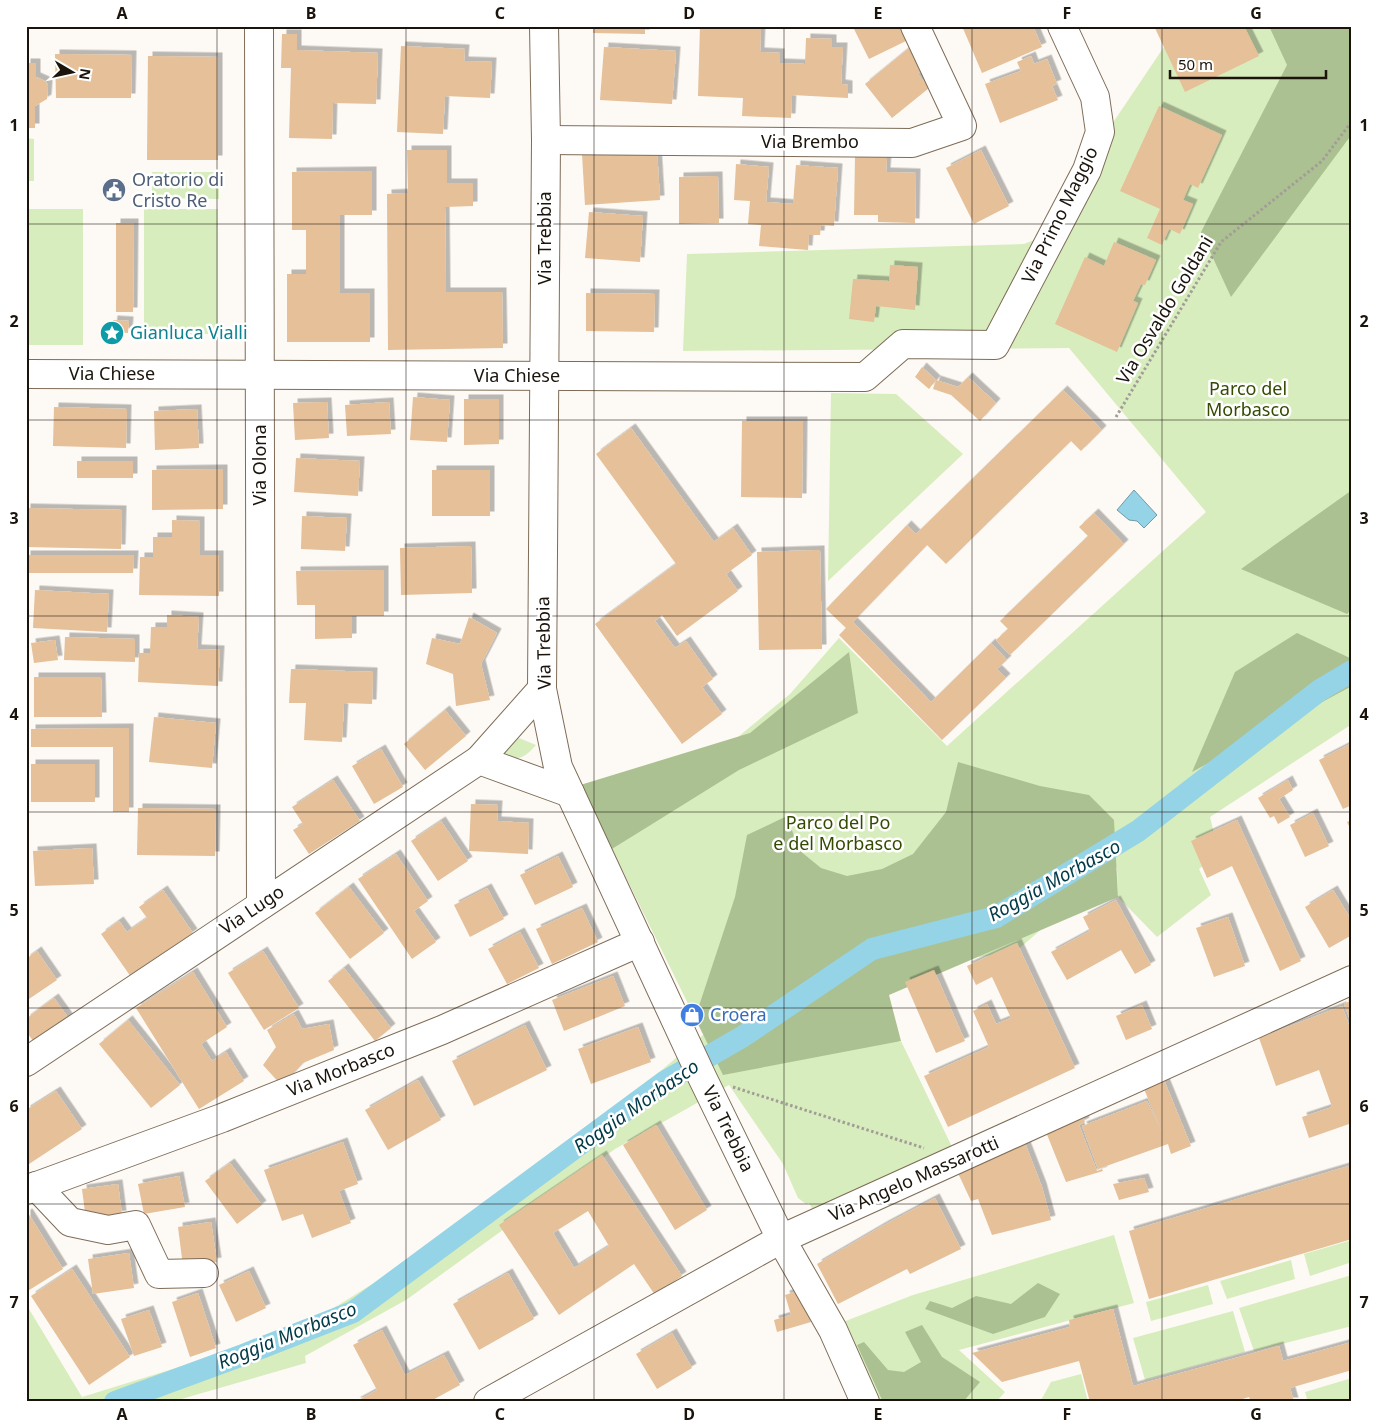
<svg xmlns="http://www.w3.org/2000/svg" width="1378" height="1428" font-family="'Noto Sans',sans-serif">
<defs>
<filter id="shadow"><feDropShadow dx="4.5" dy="-4.5" stdDeviation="0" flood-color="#0004"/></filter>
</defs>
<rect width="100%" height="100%" fill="#fdf9f4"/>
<g fill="#d8edbd">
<path d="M 1178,26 L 1352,26 L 1352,724 L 1210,817 L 1219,854 L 1199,869 L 1211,895 L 1157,937 L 1118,897 L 1117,867 L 1104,875 L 1014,953 L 868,969 L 899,1042 L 901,1041 L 954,1151 L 813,1210 L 809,1203 L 806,1204 L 798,1198 L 783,1164 L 729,1085 L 615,1149 L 406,1300 L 305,1356 L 306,1363 L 171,1402 L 26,1402 L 26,1304 L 82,1397 L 263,1341 L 305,1326 L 377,1281 L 623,1103 L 717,1023 L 704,994 L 695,1018 L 612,849 L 631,837 L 727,746 L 790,694 L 839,638 L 947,746 L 1206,512 L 1069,348 L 683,351 L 687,254 L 1024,244 L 1034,240 Z"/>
<path d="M 26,138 L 34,139 L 34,181 L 26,181 Z"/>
<path d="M 152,172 L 219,172 L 219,199 L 152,198 Z"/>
<rect x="26" y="209" width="57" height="136"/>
<rect x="144" y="209" width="74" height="125"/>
<path d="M 831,393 L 896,394 L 963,454 L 828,581 Z"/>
<path d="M 519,738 L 536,745 C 522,761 517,760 497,756 L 511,742 Z"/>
<path d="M 1114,1235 L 1134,1303 L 959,1350 L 1005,1392 L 996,1402 L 876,1402 L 843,1322 L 913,1295 Z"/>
<path d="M 1352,1240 L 1352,1262 L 1310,1276 L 1304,1254 Z"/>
<path d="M 1291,1260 L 1295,1279 L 1227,1299 L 1220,1281 Z"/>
<path d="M 1352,1275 L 1352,1326 L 1254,1351 L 1239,1308 Z"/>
<path d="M 1208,1285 L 1213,1304 L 1151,1321 L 1146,1302 Z"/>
<path d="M 1233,1311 L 1245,1352 L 1145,1380 L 1133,1338 Z"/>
<path d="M 1081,1374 L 1088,1402 L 1040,1402 L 1051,1382 Z"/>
<path d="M 1352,1378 L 1352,1402 L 1308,1402 L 1305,1392 Z"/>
</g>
<g fill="#acc191">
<path d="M 1269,26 L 1352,26 L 1352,134 L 1231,297 L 1201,232 L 1287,65 Z"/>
<path d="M 1352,490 L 1352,609 L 1347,614 L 1241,569 Z"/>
<path d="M 1297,633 L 1352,659 L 1352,686 L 1192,772 L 1235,672 Z"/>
<path d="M 849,652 L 858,713 L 739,770 L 612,849 L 577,786 L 750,733 Z"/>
<path d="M 958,762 L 1040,786 L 1089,795 L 1114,820 L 1118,897 L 889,995 L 901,1041 L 723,1075 L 695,1018 L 735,897 L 747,835 L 787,816 L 799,850 L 821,868 L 847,876 L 882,869 L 913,854 L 946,812 Z"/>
<path d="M 1038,1283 L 1060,1294 L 1045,1317 L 993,1334 L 925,1309 L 930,1301 L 952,1308 L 976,1296 L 1011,1304 Z"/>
<path d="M 922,1325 L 942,1357 L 980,1382 L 963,1402 L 883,1402 L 857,1345 L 864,1342 L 888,1370 L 904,1372 L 921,1362 L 905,1332 Z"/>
</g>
<path fill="#95d3e7" stroke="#709aa5" d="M 1134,490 L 1157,515 L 1144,528 L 1137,521 L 1129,520 L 1117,510 Z"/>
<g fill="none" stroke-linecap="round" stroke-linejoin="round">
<path stroke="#95d3e7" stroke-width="22" d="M 115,1402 L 243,1355 L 353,1312 L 664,1082 L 742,1037 L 872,949 L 996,917 L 1138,831 L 1320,690 L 1352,671"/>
</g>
<g fill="#e5c098" fill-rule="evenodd" filter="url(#shadow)">
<path d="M 593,26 L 645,26 L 645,34 L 593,33 Z"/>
<path d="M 700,26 L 761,28 L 760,52 L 780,53 L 780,63 L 805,64 L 806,38 L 832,39 L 832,47 L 843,47 L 841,84 L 848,85 L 848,98 L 792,95 L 791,118 L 742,116 L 743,98 L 698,96 Z"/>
<path d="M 855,26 L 899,26 L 906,41 L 869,59 L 853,27 Z"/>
<path d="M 962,26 L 1033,26 L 1042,47 L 982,73 Z"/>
<path d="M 1154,26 L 1244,26 L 1259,56 L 1185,92 Z"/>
<path d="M 282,34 L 297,34 L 297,50 L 378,53 L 376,104 L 333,103 L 332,139 L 289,138 L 291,68 L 281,68 Z"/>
<path d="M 401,46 L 465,49 L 464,61 L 492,62 L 490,98 L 445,96 L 443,134 L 397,132 Z"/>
<path d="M 604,47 L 676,51 L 672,104 L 600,100 Z"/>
<path d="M 909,48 L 925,68 L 918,74 L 929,88 L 892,118 L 865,84 Z"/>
<path d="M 55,54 L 132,55 L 131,98 L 56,98 Z"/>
<path d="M 148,56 L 218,57 L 218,160 L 147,160 Z"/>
<path d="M 1031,56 L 1034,64 L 1047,59 L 1057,84 L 1052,86 L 1058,100 L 1000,123 L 985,84 L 1021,71 L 1017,62 Z"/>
<path d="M 26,63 L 36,63 L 36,77 L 45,81 L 48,85 L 47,99 L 35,106 L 35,128 L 26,128 Z"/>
<path d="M 1159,106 L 1222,135 L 1198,188 L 1190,184 L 1183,200 L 1193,204 L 1180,234 L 1169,229 L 1162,245 L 1147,238 L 1160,209 L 1120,191 Z"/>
<path d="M 657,149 L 660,200 L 585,205 L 582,154 Z"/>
<path d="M 407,150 L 447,150 L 447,183 L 473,183 L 473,206 L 445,207 L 446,292 L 502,292 L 503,348 L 388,350 L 387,194 L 408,193 Z"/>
<path d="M 981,150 L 1009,206 L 974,224 L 946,168 Z"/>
<path d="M 855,157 L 887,158 L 886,172 L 916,173 L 915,223 L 878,222 L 878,215 L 854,215 Z"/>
<path d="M 736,164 L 769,167 L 766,202 L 793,204 L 796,165 L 838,168 L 834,226 L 821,225 L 820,235 L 809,235 L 808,250 L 759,246 L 761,225 L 748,224 L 750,201 L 734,200 Z"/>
<path d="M 372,171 L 372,215 L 340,215 L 340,293 L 370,293 L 370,342 L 287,342 L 287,274 L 306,274 L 306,230 L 292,230 L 292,172 Z"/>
<path d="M 718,176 L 719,223 L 679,224 L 679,177 Z"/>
<path d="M 589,212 L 643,216 L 640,262 L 585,258 Z"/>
<path d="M 116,223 L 134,223 L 133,312 L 116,312 Z"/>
<path d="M 1114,242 L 1156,260 L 1145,285 L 1141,284 L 1133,301 L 1138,303 L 1117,352 L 1055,324 L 1085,257 L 1104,266 Z"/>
<path d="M 890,265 L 918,267 L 915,310 L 876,306 L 874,322 L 849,319 L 853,279 L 889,281 Z"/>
<path d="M 586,293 L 655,294 L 654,332 L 586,331 Z"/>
<path d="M 113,320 L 129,321 L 128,333 L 112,332 Z"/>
<path d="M 922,367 L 936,380 L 958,387 L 968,377 L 996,403 L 980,421 L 951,395 L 933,389 L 936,380 L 929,389 L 915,377 Z"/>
<path d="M 1063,390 L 1102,430 L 1081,451 L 1071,441 L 946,564 L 927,545 L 853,622 L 931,702 L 991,643 L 1007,660 L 997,669 L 1006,678 L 942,740 L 839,635 L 846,628 L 826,609 L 907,525 L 916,534 Z"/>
<path d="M 413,397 L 450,400 L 447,442 L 410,440 Z"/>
<path d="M 464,399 L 499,399 L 499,444 L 464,445 Z"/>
<path d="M 327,402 L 329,438 L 295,440 L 293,403 Z"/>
<path d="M 389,402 L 391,434 L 347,436 L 345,405 Z"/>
<path d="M 54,407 L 127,409 L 126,448 L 53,446 Z"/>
<path d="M 197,409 L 199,448 L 155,450 L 154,411 Z"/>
<path d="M 742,421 L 803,421 L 802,498 L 741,497 Z"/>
<path d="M 631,428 L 714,542 L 733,528 L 752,555 L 726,574 L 738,591 L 677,636 L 662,615 L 655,621 L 675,648 L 686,641 L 713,679 L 702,687 L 722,714 L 682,744 L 595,624 L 676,564 L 596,454 Z"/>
<path d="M 296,458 L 360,461 L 358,496 L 294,492 Z"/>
<rect x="77" y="461" width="56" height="17"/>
<path d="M 223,469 L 223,509 L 152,510 L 152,470 Z"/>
<rect x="432" y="470" width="58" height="46"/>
<path d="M 26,508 L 122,510 L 121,549 L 26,547 Z"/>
<path d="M 1094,513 L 1124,544 L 1010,655 L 996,640 L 1008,629 L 1000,621 L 1088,536 L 1079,527 Z"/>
<path d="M 302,516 L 347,518 L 345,551 L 301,549 Z"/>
<path d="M 172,520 L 200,521 L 200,555 L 219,555 L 219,596 L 139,595 L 140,557 L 153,557 L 153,537 L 172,537 Z"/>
<path d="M 471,546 L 472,593 L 401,595 L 400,548 Z"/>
<path d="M 820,550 L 822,649 L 759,650 L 757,552 Z"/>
<path d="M 26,555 L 134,555 L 133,573 L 26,573 Z"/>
<path d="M 384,570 L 384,616 L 352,616 L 352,638 L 315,639 L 315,605 L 297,605 L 296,571 Z"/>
<path d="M 35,590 L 109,594 L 107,632 L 33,628 Z"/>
<path d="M 167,615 L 199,617 L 197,649 L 220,650 L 218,686 L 138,682 L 139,653 L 150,653 L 151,627 L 167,627 Z"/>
<path d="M 469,617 L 497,633 L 481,664 L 490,700 L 456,706 L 453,674 L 426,664 L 432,638 L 460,644 Z"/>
<path d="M 65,637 L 135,639 L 135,662 L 64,660 Z"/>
<path d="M 55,640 L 58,660 L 34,663 L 31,643 Z"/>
<path d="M 291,669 L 373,672 L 372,704 L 344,703 L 342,742 L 304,740 L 306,703 L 289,703 Z"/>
<path d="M 34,677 L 101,677 L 102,717 L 34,717 Z"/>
<path d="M 445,710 L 466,736 L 425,770 L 404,744 Z"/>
<path d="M 154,717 L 216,723 L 212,768 L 149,762 Z"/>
<path d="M 129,728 L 129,812 L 113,812 L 113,747 L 31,747 L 31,729 Z"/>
<path d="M 1352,743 L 1352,805 L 1343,809 L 1319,760 Z"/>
<path d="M 381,749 L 403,787 L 374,804 L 352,766 Z"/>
<rect x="31" y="764" width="64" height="38"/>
<path d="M 333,780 L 360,821 L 309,854 L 293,830 L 303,824 L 292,807 Z"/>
<path d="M 1288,780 L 1293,790 L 1279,799 L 1290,817 L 1278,824 L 1274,816 L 1270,818 L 1258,798 Z"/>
<path d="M 471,804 L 498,805 L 497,821 L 529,823 L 528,854 L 469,851 Z"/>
<path d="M 138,808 L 216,809 L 215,856 L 137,855 Z"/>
<path d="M 1313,813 L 1329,846 L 1305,857 L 1290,825 Z"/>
<path d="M 1237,820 L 1301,961 L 1280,971 L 1232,866 L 1207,878 L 1191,841 Z"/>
<path d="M 1352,820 L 1352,832 L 1347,822 Z"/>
<path d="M 441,821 L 468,861 L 438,881 L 411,841 Z"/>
<path d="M 92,848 L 94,884 L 35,886 L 33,851 Z"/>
<path d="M 396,854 L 428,901 L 414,911 L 436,942 L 412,959 L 358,879 Z"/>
<path d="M 558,856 L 573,887 L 535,905 L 520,875 Z"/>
<path d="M 349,887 L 384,933 L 350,959 L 315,913 Z"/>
<path d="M 487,888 L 504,919 L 470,937 L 454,905 Z"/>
<path d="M 163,890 L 193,933 L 131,977 L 101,934 L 119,921 L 127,932 L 147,918 L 139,907 Z"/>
<path d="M 1333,890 L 1352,921 L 1352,935 L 1329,948 L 1305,907 Z"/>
<path d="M 1116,900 L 1151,965 L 1135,974 L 1121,950 L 1067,980 L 1051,952 L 1090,931 L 1083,917 Z"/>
<path d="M 582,908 L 598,942 L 552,964 L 536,929 Z"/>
<path d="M 1228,917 L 1245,966 L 1214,977 L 1196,928 Z"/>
<path d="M 520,932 L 539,968 L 507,984 L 488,949 Z"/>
<path d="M 1017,943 L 1075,1068 L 948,1127 L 924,1076 L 989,1047 L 973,1011 L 987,1004 L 996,1024 L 1011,1018 L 992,977 L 976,985 L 967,966 Z"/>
<path d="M 37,951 L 57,980 L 26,1001 L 26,959 Z"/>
<path d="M 263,951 L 299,1008 L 264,1030 L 228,973 Z"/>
<path d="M 344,968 L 391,1028 L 375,1041 L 328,981 Z"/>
<path d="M 934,970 L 965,1041 L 936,1053 L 905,982 Z"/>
<path d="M 193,972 L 227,1027 L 201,1044 L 212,1061 L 226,1052 L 244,1081 L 199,1109 L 136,1008 Z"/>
<path d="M 613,976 L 625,1006 L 564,1031 L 552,1000 Z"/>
<path d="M 54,998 L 72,1023 L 38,1048 L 26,1031 L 26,1019 Z"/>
<path d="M 1352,1000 L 1352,1025 L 1344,1004 Z"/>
<path d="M 1142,1005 L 1152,1029 L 1126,1040 L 1116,1016 Z"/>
<path d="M 1342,1006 L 1352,1033 L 1352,1123 L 1309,1138 L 1302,1117 L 1332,1107 L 1319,1070 L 1276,1086 L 1259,1038 Z"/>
<path d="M 294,1014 L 302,1029 L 329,1024 L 334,1050 L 303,1063 L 282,1086 L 263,1065 L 276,1047 L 267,1030 Z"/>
<path d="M 128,1020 L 180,1085 L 151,1108 L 99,1044 Z"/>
<path d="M 525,1025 L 547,1070 L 474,1106 L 452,1061 Z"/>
<path d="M 638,1027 L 651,1062 L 591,1084 L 578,1049 Z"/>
<path d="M 418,1080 L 441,1120 L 388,1150 L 365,1110 Z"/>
<path d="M 1164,1080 L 1191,1146 L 1171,1154 L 1168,1144 L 1098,1169 L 1082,1126 L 1147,1101 L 1162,1132 L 1144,1089 Z"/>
<path d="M 56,1091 L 82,1129 L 26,1166 L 26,1110 Z"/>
<path d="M 1081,1113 L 1085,1122 L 1079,1125 L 1097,1171 L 1102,1169 L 1103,1171 L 1066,1182 L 1044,1127 Z"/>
<path d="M 656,1125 L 707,1210 L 675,1230 L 623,1145 Z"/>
<path d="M 1023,1138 L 1042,1187 L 1051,1220 L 992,1235 L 978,1199 L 971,1201 L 957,1171 Z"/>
<path d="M 343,1142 L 358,1184 L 339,1191 L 351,1223 L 312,1238 L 303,1214 L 282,1221 L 264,1170 Z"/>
<path d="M 602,1155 L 682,1276 L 655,1295 L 634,1264 L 559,1315 L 499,1225 ZM 588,1211 L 609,1246 L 574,1268 L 553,1233 Z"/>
<path d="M 230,1163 L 262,1205 L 237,1224 L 205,1181 Z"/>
<path d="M 1352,1165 L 1352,1239 L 1149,1299 L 1129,1231 Z"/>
<path d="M 179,1176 L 185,1207 L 144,1214 L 138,1184 Z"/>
<path d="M 1144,1178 L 1149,1192 L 1119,1200 L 1113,1184 Z"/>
<path d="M 118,1184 L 122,1215 L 86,1220 L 82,1189 Z"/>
<path d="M 935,1198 L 961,1249 L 910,1274 L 907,1269 L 838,1304 L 817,1264 L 884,1225 Z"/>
<path d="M 28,1213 L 63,1269 L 26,1292 L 26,1214 Z"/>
<path d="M 211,1222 L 217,1262 L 183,1266 L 178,1227 Z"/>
<path d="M 129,1253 L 134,1288 L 93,1294 L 88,1259 Z"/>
<path d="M 72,1269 L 130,1357 L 89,1385 L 31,1296 Z"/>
<path d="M 249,1271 L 266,1308 L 236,1322 L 219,1285 Z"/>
<path d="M 508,1273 L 534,1319 L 479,1350 L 453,1304 Z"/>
<path d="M 801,1290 L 811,1322 L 777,1332 L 774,1320 L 791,1315 L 785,1295 Z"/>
<path d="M 198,1293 L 216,1348 L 190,1357 L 172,1302 Z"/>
<path d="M 1113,1309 L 1133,1386 L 1279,1346 L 1283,1361 L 1352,1342 L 1352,1370 L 1290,1388 L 1294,1402 L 1251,1402 L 1249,1397 L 1233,1402 L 1090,1402 L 1079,1361 L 1002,1382 L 972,1353 L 1070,1327 L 1069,1320 Z"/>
<path d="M 149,1310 L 162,1347 L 134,1356 L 121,1319 Z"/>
<path d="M 382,1330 L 405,1375 L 444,1355 L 460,1385 L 429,1402 L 355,1402 L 377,1390 L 353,1345 Z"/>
<path d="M 672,1333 L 692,1368 L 657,1389 L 636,1354 Z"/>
</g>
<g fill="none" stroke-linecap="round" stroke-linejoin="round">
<g stroke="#7e6c58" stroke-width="30">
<g id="minor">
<path d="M 259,26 L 261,905"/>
<path d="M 544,26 L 546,140 L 542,689 L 558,767 L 702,1077 L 781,1239 L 833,1330 L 865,1402"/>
<path d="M 546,140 L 912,143 L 962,126 L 915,26"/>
<path d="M 26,374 L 865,377 L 903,344 L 995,345 L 1087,170 L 1100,132 L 1095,97 L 1062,26"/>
<path d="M 479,760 L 542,689"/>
<path d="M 26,1062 L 479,760 L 570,793"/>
<path d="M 36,1186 L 70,1222 L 108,1230 L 136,1225 L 159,1274 L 204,1273"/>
<path d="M 26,1190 L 222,1118 L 442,1030 L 640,942"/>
<path d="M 488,1402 L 781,1239 L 1352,980"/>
</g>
</g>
<g stroke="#a29d97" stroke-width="3" stroke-dasharray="2.5 2.5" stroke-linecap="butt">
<path d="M 1116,417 L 1221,242 L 1322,161 L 1352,121"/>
<path d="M 733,1087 L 924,1148"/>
</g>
<use href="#minor" stroke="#fff" stroke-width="28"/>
</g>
<path fill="none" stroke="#1a140c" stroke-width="1" stroke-opacity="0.55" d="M 217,26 L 217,1402M 406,26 L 406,1402M 594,26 L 594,1402M 784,26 L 784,1402M 972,26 L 972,1402M 1162,26 L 1162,1402M 26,224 L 1352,224M 26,420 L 1352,420M 26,616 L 1352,616M 26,812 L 1352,812M 26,1008 L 1352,1008M 26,1204 L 1352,1204"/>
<defs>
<g id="civic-disc" transform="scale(1.25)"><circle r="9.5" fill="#5c6f8a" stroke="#fff"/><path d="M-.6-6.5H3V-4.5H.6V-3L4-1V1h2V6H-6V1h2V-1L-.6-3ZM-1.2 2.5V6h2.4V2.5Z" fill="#fff"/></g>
<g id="sight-disc" transform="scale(1.25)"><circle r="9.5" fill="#0f9aa8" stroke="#fff"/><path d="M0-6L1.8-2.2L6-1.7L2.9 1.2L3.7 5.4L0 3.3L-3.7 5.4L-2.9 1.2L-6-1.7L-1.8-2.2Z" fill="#fff"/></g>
<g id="shop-disc" transform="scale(1.25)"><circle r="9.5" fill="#3f7fe0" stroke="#fff"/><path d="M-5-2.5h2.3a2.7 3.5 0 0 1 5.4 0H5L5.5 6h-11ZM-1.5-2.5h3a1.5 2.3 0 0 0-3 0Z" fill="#fff"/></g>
</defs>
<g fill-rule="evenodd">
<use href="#civic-disc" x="114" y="190"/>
<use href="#sight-disc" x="112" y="333"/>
<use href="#shop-disc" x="692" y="1015"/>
</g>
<g text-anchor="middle" stroke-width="5" stroke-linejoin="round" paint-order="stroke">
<g font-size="18" fill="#1a140c" stroke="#fff">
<text x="810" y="148">Via Brembo</text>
<text transform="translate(1060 215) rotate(-64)" y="6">Via Primo Maggio</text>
<text transform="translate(545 238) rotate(-90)" y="6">Via Trebbia</text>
<text transform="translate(1165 310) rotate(-59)" y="6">Via Osvaldo Goldani</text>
<text x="112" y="380">Via Chiese</text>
<text x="517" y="382">Via Chiese</text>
<text transform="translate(260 465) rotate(-90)" y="6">Via Olona</text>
<text transform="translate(544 643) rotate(-91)" y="6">Via Trebbia</text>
<text transform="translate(252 910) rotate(-34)" y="6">Via Lugo</text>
<text transform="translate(341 1070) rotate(-22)" y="6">Via Morbasco</text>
<text transform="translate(728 1129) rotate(64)" y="6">Via Trebbia</text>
<text transform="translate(914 1179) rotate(-24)" y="6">Via Angelo Massarotti</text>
</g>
<g font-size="18" fill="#4e5e75" stroke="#fff" text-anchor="start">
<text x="132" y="186">Oratorio di<tspan x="132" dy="21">Cristo Re</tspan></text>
</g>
<g font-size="18" fill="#0d838f" stroke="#fff" text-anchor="start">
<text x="130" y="339">Gianluca Vialli</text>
</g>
<g font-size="18" fill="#334a00" stroke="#fff">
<text x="1248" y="395">Parco del<tspan x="1248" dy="21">Morbasco</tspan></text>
<text x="838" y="829">Parco del Po<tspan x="838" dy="21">e del Morbasco</tspan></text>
</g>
<g font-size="18" fill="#366cbe" stroke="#fff" text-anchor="start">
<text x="710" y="1021">Croera</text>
</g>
<g font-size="19" font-style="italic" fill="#003947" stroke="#fff">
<text transform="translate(1054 880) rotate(-29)" y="7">Roggia Morbasco</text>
<text transform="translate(636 1106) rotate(-35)" y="7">Roggia Morbasco</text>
<text transform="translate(287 1335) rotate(-22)" y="7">Roggia Morbasco</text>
</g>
</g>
<rect width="1378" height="1428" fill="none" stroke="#ffffff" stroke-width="55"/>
<g transform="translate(72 72) rotate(99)" stroke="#ffffff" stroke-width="4" paint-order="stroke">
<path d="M0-4L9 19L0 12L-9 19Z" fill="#1a140c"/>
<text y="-8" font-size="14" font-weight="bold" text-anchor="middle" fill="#1a140c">N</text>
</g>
<path d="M1170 70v8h156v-8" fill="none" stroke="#1a140c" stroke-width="2.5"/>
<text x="1178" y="70" font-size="15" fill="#1a140c" stroke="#ffffff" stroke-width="4" paint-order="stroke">50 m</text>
<rect x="28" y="28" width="1322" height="1372" fill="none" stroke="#1a140c" stroke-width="2"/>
<g font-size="16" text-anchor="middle" font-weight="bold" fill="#1a140c">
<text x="122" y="19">A</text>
<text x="311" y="19">B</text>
<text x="500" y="19">C</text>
<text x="689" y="19">D</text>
<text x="878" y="19">E</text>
<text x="1067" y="19">F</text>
<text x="1256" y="19">G</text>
<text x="14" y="131">1</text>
<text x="1364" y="131">1</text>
<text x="14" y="327">2</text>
<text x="1364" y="327">2</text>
<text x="14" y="524">3</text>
<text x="1364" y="524">3</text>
<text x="14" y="720">4</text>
<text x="1364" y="720">4</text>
<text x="14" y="916">5</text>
<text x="1364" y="916">5</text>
<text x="14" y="1112">6</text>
<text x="1364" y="1112">6</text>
<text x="14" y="1308">7</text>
<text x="1364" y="1308">7</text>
<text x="122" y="1420">A</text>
<text x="311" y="1420">B</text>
<text x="500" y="1420">C</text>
<text x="689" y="1420">D</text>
<text x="878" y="1420">E</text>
<text x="1067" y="1420">F</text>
<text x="1256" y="1420">G</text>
</g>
</svg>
